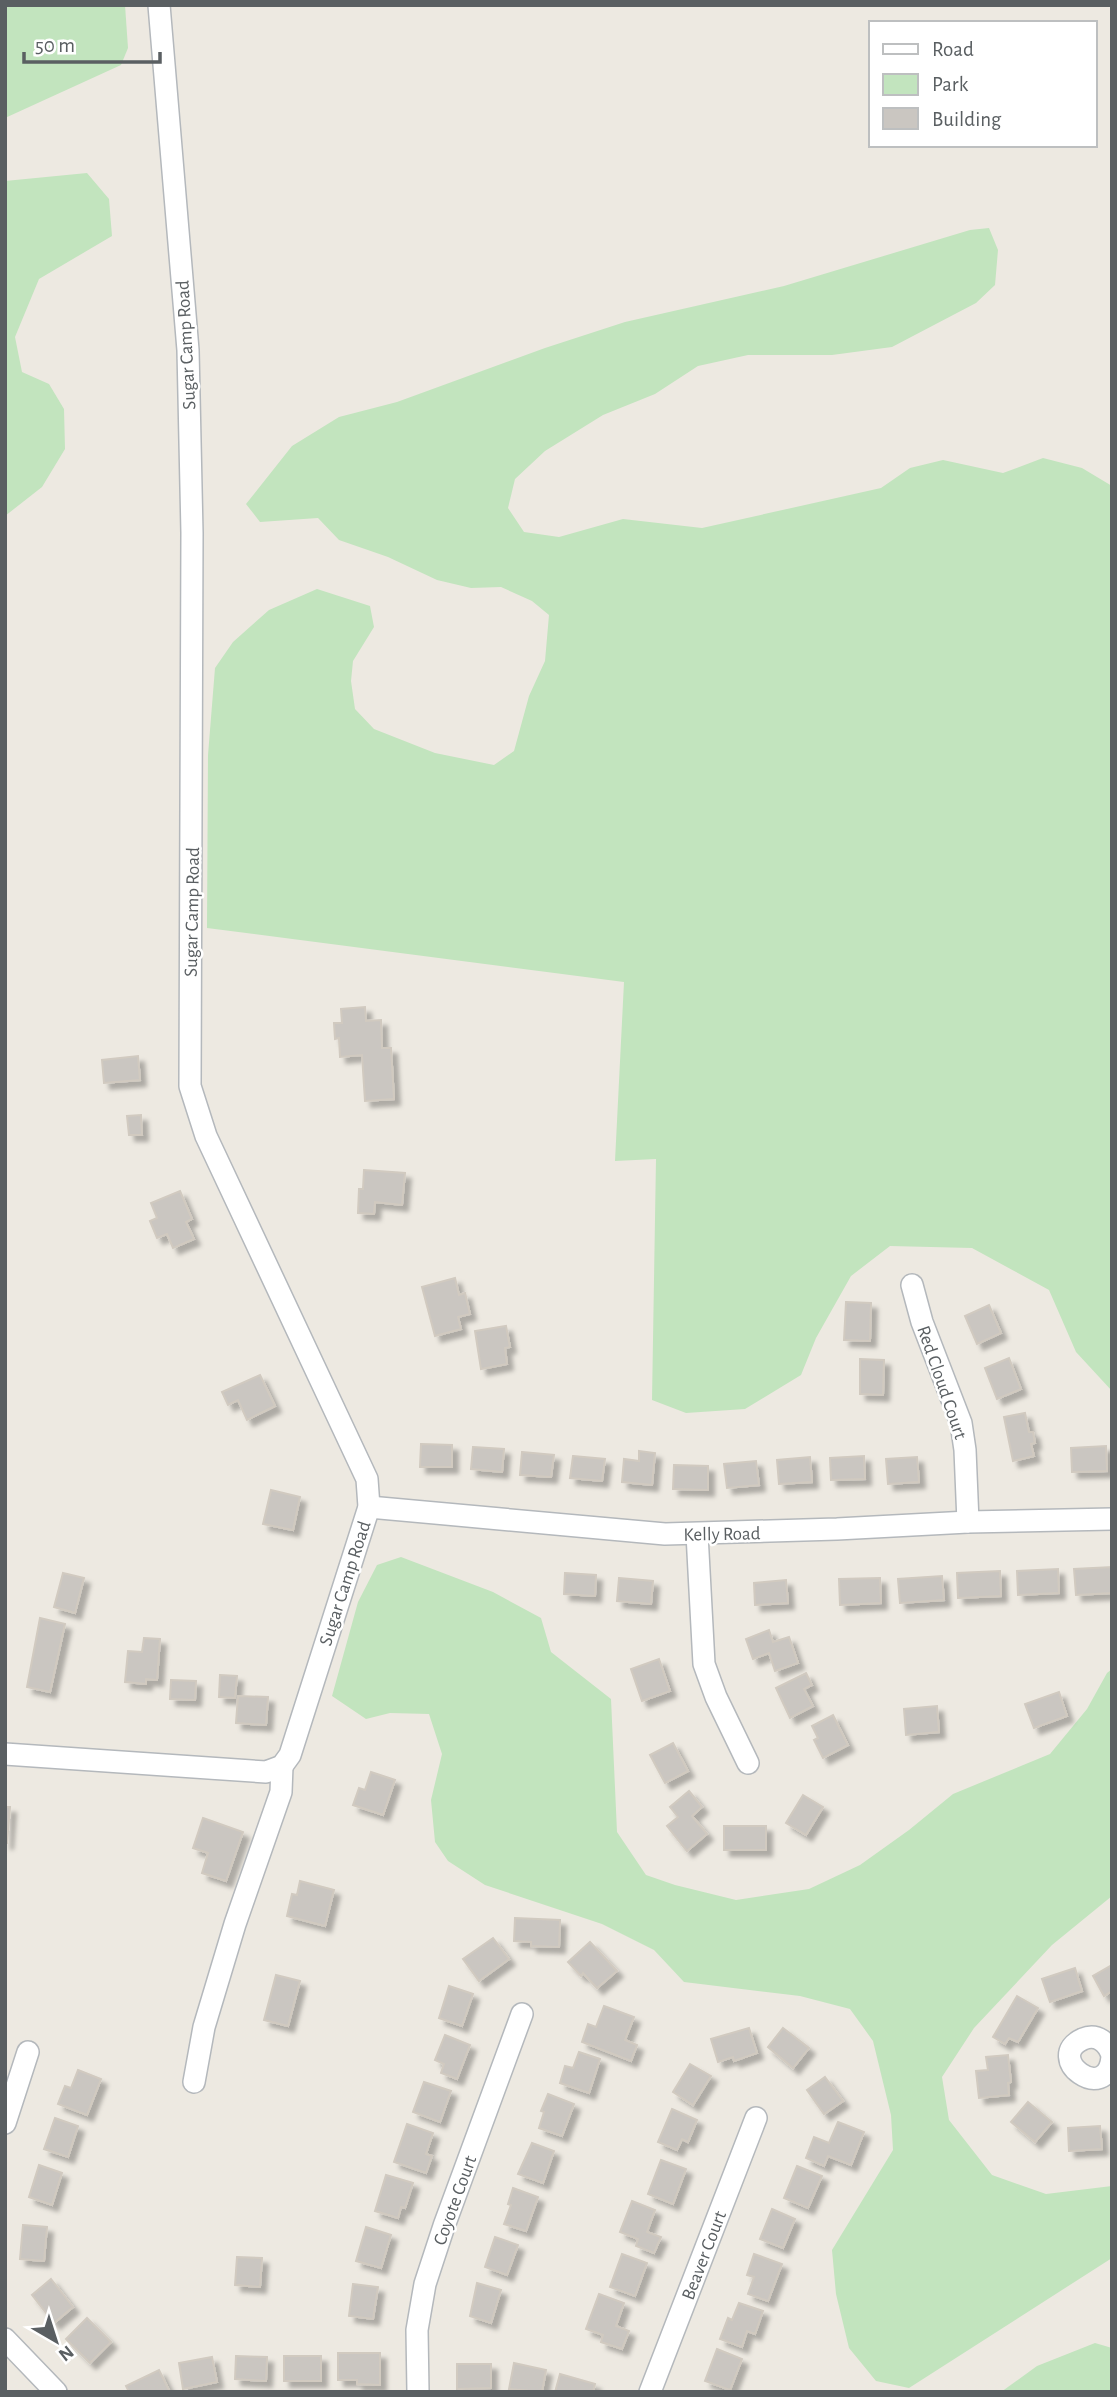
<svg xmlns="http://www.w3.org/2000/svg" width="1117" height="2397" font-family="'Alegreya Sans',sans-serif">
<defs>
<filter id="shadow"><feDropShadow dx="6" dy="6" stdDeviation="2" flood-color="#0004"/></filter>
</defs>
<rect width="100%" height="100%" fill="#ede9e1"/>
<g fill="#c2e4be">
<path d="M 5,5 L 125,5 L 128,48 L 121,65 L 5,118 Z"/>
<path d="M 87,173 L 109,199 L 112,236 L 39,279 L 15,337 L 22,372 L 49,384 L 64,409 L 65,449 L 42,487 L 5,516 L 5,181 Z"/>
<path d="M 989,228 L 998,250 L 995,285 L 976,303 L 892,347 L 832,355 L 748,355 L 698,366 L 655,394 L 603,415 L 545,451 L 515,479 L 508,508 L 524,532 L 559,537 L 623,519 L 702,528 L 881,488 L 910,468 L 943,460 L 1003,473 L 1043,458 L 1082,468 L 1112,486 L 1112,1391 L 1076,1352 L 1049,1290 L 972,1248 L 890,1246 L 851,1276 L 816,1338 L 801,1375 L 745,1409 L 686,1413 L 652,1400 L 656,1159 L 615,1161 L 624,982 L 207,928 L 208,755 L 215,668 L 233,642 L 269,610 L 317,589 L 370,606 L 374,627 L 353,661 L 351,681 L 355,709 L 374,729 L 435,753 L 494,765 L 514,751 L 529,696 L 545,661 L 549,615 L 532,601 L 501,587 L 471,588 L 437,580 L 388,557 L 339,540 L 318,518 L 260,522 L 246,504 L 292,446 L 339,417 L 397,402 L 545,348 L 625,322 L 784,286 L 970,230 Z"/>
<path d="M 401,1557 L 493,1592 L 541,1618 L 551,1652 L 611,1699 L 617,1832 L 646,1875 L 675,1885 L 736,1900 L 809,1889 L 860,1865 L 909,1830 L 953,1794 L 1050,1754 L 1087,1709 L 1107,1673 L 1112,1669 L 1112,1896 L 1052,1945 L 974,2028 L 942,2077 L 949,2120 L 992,2175 L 1046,2194 L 1112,2186 L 1112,2258 L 909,2388 L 876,2381 L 849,2348 L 836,2294 L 832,2250 L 893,2150 L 891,2115 L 873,2041 L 850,2009 L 800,1996 L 684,1982 L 654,1950 L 602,1924 L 485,1885 L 448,1861 L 435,1842 L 431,1800 L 442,1754 L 429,1714 L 390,1713 L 366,1719 L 332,1696 L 358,1602 L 377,1565 Z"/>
<path d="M 1095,2343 L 1112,2348 L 1112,2392 L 1001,2392 L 1037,2366 Z"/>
</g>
<g fill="#cac6c1" stroke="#d1cac0" stroke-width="2" filter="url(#shadow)">
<path d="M 365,1007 L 366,1021 L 381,1020 L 382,1048 L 391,1048 L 394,1099 L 365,1101 L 362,1055 L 340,1057 L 339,1038 L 335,1039 L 334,1023 L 342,1023 L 341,1009 Z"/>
<path d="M 138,1056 L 140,1080 L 104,1083 L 102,1060 Z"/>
<path d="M 141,1115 L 142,1135 L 129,1135 L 127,1116 Z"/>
<path d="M 364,1170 L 405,1173 L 402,1205 L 375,1202 L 374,1214 L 358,1213 L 359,1189 L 363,1189 Z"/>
<path d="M 180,1191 L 192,1219 L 186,1222 L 194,1239 L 173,1248 L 167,1234 L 157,1238 L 150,1221 L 157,1218 L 151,1203 Z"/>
<path d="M 455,1278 L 459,1295 L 465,1293 L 470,1314 L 458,1317 L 461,1329 L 435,1336 L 422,1287 Z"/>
<path d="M 846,1302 L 871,1303 L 870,1341 L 844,1340 Z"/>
<path d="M 989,1305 L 1001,1333 L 977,1344 L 965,1316 Z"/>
<path d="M 506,1326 L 510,1347 L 505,1348 L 507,1364 L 481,1369 L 475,1331 Z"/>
<path d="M 1009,1358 L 1021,1389 L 997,1399 L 985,1368 Z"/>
<path d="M 860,1359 L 884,1360 L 883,1395 L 860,1394 Z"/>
<path d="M 260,1375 L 275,1406 L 247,1420 L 238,1400 L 228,1405 L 222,1392 Z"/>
<path d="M 1025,1413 L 1029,1432 L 1033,1432 L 1035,1443 L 1031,1444 L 1034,1456 L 1013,1461 L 1004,1417 Z"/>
<path d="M 421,1444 L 452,1445 L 452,1467 L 420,1467 Z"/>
<path d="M 1106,1446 L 1107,1471 L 1072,1472 L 1071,1448 Z"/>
<path d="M 473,1447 L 504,1449 L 502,1472 L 471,1469 Z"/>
<path d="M 639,1451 L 655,1453 L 652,1485 L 622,1482 L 624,1459 L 639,1461 Z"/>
<path d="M 522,1452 L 554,1455 L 551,1477 L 520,1475 Z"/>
<path d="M 573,1456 L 605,1459 L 602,1481 L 570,1478 Z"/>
<path d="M 864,1456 L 865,1479 L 831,1480 L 830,1458 Z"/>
<path d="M 810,1457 L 812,1482 L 779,1484 L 777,1460 Z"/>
<path d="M 917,1457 L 919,1482 L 888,1484 L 886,1459 Z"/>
<path d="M 756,1461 L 759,1485 L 727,1488 L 724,1464 Z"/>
<path d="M 674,1465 L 708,1466 L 708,1490 L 673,1489 Z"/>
<path d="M 271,1490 L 300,1497 L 293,1530 L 263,1524 Z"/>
<path d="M 1112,1567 L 1112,1593 L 1076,1595 L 1074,1569 Z"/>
<path d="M 1058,1569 L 1059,1593 L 1018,1595 L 1017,1571 Z"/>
<path d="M 1000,1571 L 1001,1596 L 958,1598 L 957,1573 Z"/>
<path d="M 63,1573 L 84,1578 L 75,1613 L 54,1607 Z"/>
<path d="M 565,1573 L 596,1575 L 595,1596 L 564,1594 Z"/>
<path d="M 942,1576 L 944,1600 L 900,1603 L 898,1579 Z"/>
<path d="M 619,1578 L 653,1581 L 651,1604 L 617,1601 Z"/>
<path d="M 880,1578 L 881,1603 L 840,1605 L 839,1579 Z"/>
<path d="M 786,1580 L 788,1603 L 755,1605 L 754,1583 Z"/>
<path d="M 40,1618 L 65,1624 L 50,1692 L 27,1687 Z"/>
<path d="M 769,1630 L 773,1642 L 789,1637 L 798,1663 L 775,1671 L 769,1653 L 753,1659 L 746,1639 Z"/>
<path d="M 144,1638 L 160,1639 L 157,1680 L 146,1679 L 146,1684 L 125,1682 L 128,1651 L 142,1652 Z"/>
<path d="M 659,1659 L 670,1691 L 642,1701 L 631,1669 Z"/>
<path d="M 806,1673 L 812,1685 L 804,1689 L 813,1706 L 790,1718 L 776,1688 Z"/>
<path d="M 220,1675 L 237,1676 L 235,1698 L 219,1697 Z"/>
<path d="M 171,1680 L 196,1681 L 195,1700 L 170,1699 Z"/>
<path d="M 1059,1692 L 1067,1716 L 1034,1728 L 1025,1704 Z"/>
<path d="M 238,1696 L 268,1697 L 266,1725 L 236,1723 Z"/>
<path d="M 937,1706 L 939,1732 L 906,1735 L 904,1709 Z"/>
<path d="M 833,1715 L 848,1745 L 823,1758 L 814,1740 L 818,1738 L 812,1726 Z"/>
<path d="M 673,1743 L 688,1771 L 665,1783 L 650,1755 Z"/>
<path d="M 371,1772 L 395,1780 L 383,1815 L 353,1805 L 359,1788 L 365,1790 Z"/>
<path d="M 689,1791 L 702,1807 L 692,1816 L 707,1834 L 687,1851 L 667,1826 L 678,1817 L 670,1807 Z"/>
<path d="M 803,1795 L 823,1807 L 806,1835 L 786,1823 Z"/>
<path d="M 5,1807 L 10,1807 L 7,1843 L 5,1843 Z"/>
<path d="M 203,1818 L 243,1832 L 226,1881 L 202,1873 L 208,1853 L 193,1848 Z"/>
<rect x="724" y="1826" width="42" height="24"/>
<path d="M 300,1881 L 334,1890 L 325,1926 L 287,1916 L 292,1894 L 297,1895 Z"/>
<path d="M 515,1918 L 560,1920 L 559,1947 L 531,1946 L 531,1942 L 514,1941 Z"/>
<path d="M 493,1938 L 509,1959 L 479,1981 L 463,1959 Z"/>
<path d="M 590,1942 L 617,1971 L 597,1988 L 583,1973 L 581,1976 L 568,1962 Z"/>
<path d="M 1112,1965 L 1112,1991 L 1104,1996 L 1093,1976 Z"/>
<path d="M 1075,1968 L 1082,1991 L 1050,2002 L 1042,1979 Z"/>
<path d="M 276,1975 L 300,1981 L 288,2026 L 264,2020 Z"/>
<path d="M 449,1986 L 473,1994 L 462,2026 L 439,2018 Z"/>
<path d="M 1017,1996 L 1038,2008 L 1018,2042 L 1009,2038 L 1005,2044 L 993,2037 Z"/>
<path d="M 604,2006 L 634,2017 L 625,2040 L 637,2045 L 631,2061 L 582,2042 L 588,2024 L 596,2027 Z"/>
<path d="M 749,2028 L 757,2053 L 734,2061 L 733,2057 L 718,2062 L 711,2039 Z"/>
<path d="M 783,2028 L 809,2048 L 793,2068 L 768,2047 Z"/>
<path d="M 445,2035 L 470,2045 L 457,2079 L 441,2073 L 444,2064 L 435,2060 Z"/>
<path d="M 579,2052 L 600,2059 L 589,2093 L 560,2083 L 565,2066 L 573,2068 Z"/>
<path d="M 1008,2055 L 1011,2082 L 1008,2083 L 1009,2095 L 979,2098 L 976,2071 L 988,2070 L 986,2057 Z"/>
<path d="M 690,2064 L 711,2076 L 693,2105 L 673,2092 Z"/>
<path d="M 78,2070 L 101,2079 L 87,2115 L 58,2104 L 65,2086 L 71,2088 Z"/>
<path d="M 825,2077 L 843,2101 L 824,2114 L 807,2090 Z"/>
<path d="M 424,2082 L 451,2091 L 440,2122 L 413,2112 Z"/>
<path d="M 548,2094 L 574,2104 L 562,2136 L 539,2128 L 544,2112 L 541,2111 Z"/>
<path d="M 1028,2102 L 1052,2122 L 1035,2142 L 1011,2122 Z"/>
<path d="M 672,2109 L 697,2120 L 688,2142 L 682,2139 L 677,2150 L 658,2142 Z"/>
<path d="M 55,2118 L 78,2126 L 68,2157 L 44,2149 Z"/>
<path d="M 838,2122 L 864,2132 L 851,2165 L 828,2156 L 824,2166 L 806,2158 L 814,2137 L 829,2143 Z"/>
<path d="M 407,2124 L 433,2133 L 426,2154 L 432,2156 L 426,2173 L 394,2162 Z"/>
<path d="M 1100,2126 L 1102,2149 L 1069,2151 L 1068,2128 Z"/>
<path d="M 532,2143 L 554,2151 L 543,2183 L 518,2174 Z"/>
<path d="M 661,2160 L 686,2169 L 673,2204 L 648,2194 Z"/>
<path d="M 39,2165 L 62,2173 L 52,2205 L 29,2197 Z"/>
<path d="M 797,2166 L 822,2176 L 808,2208 L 784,2198 Z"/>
<path d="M 386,2175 L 413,2183 L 405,2208 L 401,2207 L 398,2218 L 375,2211 Z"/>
<path d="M 513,2188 L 538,2197 L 526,2231 L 504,2224 L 511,2205 L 508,2204 Z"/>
<path d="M 632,2201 L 655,2210 L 647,2232 L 661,2237 L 654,2253 L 636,2246 L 638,2239 L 620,2232 Z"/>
<path d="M 772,2209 L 795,2219 L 783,2248 L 760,2239 Z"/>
<path d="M 23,2225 L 47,2227 L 44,2261 L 20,2259 Z"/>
<path d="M 366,2227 L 391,2235 L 381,2268 L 356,2261 Z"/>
<path d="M 495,2237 L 518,2245 L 507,2275 L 485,2267 Z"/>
<path d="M 622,2254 L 647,2263 L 635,2296 L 610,2287 Z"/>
<path d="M 754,2254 L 782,2264 L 768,2301 L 748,2294 L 754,2277 L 747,2275 Z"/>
<path d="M 237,2257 L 262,2258 L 260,2287 L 235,2285 Z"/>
<path d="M 51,2279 L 73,2307 L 54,2323 L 32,2295 Z"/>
<path d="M 477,2283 L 501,2290 L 491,2323 L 470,2316 Z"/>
<path d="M 353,2284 L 378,2287 L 373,2319 L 349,2316 Z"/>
<path d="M 599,2294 L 624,2303 L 616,2326 L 629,2331 L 622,2349 L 601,2342 L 603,2335 L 586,2329 Z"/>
<path d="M 739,2303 L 763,2311 L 755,2334 L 747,2331 L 742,2347 L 720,2339 L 728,2318 L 732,2320 Z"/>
<path d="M 87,2318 L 111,2342 L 90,2363 L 66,2339 Z"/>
<path d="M 717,2349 L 742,2359 L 730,2390 L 705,2381 Z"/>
<path d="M 338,2353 L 380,2353 L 380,2385 L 357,2384 L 357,2380 L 338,2380 Z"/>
<path d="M 236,2356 L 267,2357 L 266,2381 L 235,2379 Z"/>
<rect x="284" y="2356" width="37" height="25"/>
<path d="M 212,2357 L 217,2382 L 183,2389 L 179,2363 Z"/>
<path d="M 514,2363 L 546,2370 L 542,2392 L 509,2389 Z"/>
<path d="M 457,2364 L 491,2364 L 491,2388 L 457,2389 Z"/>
<path d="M 159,2370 L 170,2392 L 129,2392 L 126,2386 Z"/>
<path d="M 560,2374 L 595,2384 L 593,2392 L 555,2392 Z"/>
</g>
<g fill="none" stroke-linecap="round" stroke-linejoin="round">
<g stroke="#b4b8bc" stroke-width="24">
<g id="street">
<path d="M 912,1285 L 922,1322 L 961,1423 L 965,1450 L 968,1522"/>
<path d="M 369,1507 L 665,1534 L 837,1529 L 968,1522 L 1112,1519"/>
<path d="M 697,1534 L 704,1664 L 716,1697 L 748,1763"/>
<path d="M 5,1754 L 266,1772 L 282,1766 L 290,1755 L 369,1507 L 367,1479 L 206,1136 L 190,1086 L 192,533 L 188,350 L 159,5"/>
<path d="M 1112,2056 C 1109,2043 1097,2033 1083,2039 C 1042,2058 1107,2106 1112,2057"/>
<path d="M 194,2082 L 204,2027 L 235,1924 L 281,1792 L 282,1766"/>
<path d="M 5,2123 L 28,2052"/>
<path d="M 5,2339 L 56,2392"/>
<path d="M 418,2392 L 417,2330 L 425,2284 L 444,2226 L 522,2014"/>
<path d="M 650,2392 L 756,2118"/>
</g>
</g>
<use href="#street" stroke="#fff" stroke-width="21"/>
</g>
<g text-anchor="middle" stroke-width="5" stroke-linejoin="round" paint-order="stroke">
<g font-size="19" fill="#5a5f62" stroke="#fff">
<text transform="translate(185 345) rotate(-93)" y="7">Sugar Camp Road</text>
<text transform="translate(191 912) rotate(-89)" y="7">Sugar Camp Road</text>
<text transform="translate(943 1382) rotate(71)" y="7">Red Cloud Court</text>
<text transform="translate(722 1533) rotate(-1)" y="7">Kelly Road</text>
<text transform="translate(344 1583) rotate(-72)" y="7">Sugar Camp Road</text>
<text transform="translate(454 2200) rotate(-70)" y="7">Coyote Court</text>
<text transform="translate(703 2255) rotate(-69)" y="7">Beaver Court</text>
</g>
</g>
<rect width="1117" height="2397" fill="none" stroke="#5a5f62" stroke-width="14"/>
<rect x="869" y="21" width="228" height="126" fill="#ffffff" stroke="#bdbfc0" stroke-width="2"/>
<rect x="883" y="44" width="35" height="10" fill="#ffffff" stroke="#bdbfc0" stroke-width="2"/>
<text x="932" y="56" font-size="21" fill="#5a5f62">Road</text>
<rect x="883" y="74" width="35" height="21" fill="#c2e4be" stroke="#bdbfc0" stroke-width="2"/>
<text x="932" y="91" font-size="21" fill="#5a5f62">Park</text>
<rect x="883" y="108" width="35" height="21" fill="#cac6c1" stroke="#bdbfc0" stroke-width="2"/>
<text x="932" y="126" font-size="21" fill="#5a5f62">Building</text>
<g transform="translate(56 2341) rotate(141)" stroke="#ffffff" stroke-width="5" paint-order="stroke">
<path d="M0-5L12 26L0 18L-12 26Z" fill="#5a5f62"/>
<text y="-10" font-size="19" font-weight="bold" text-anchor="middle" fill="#5a5f62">N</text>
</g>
<path d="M24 52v10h136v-10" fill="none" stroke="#5a5f62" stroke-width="3.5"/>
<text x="35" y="52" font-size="21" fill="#5a5f62" stroke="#ffffff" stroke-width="5" paint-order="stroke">50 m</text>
</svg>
